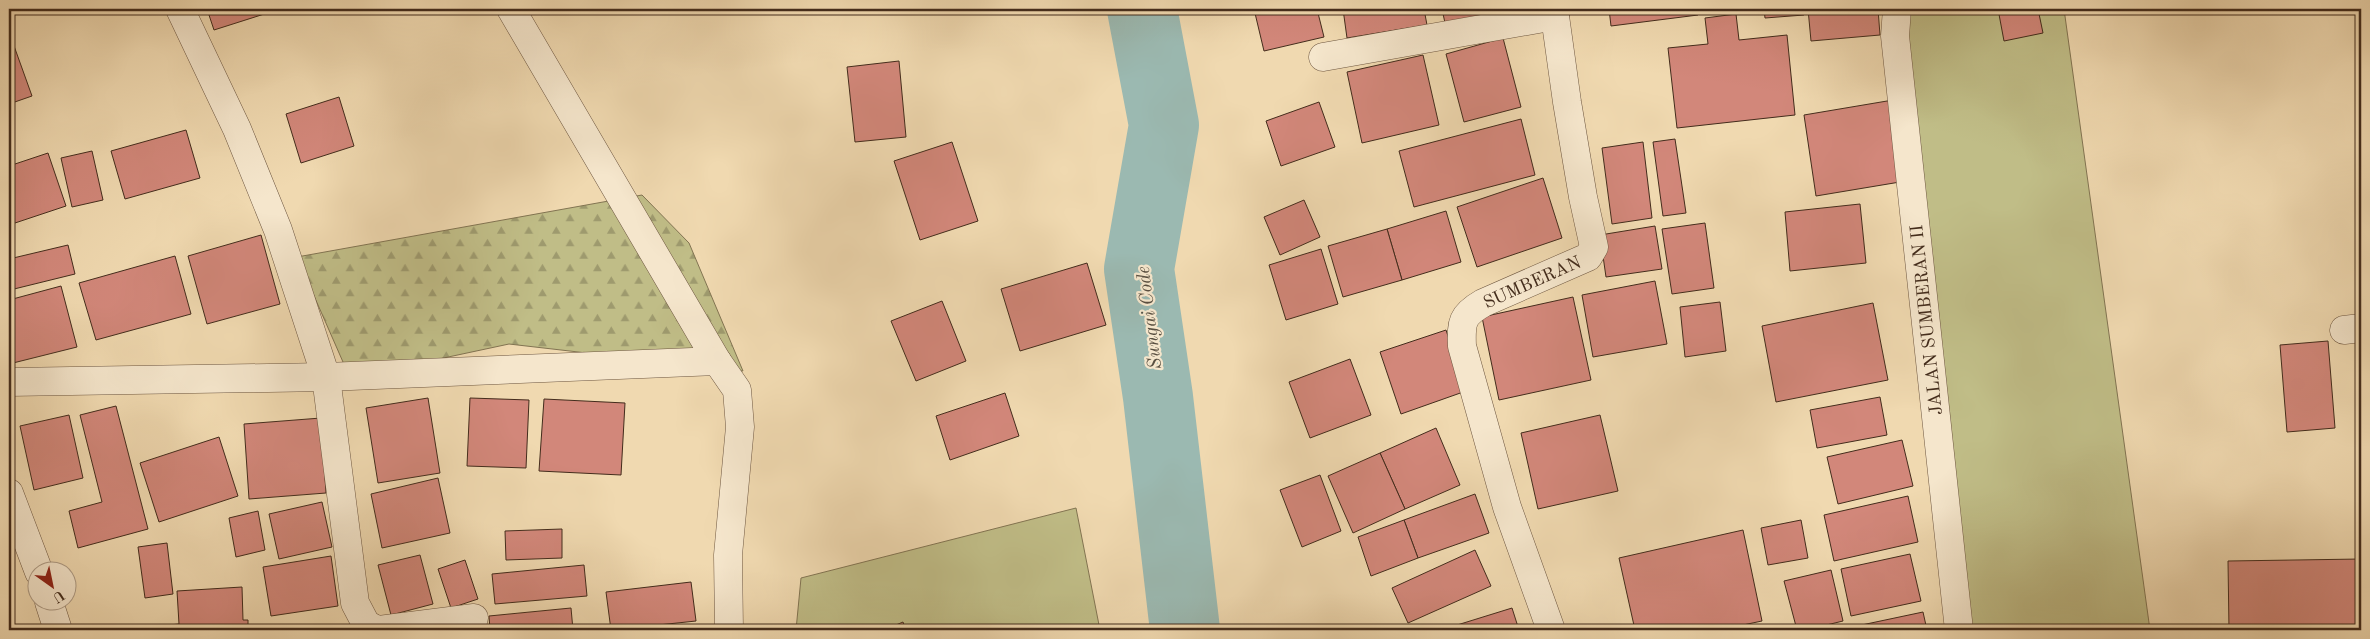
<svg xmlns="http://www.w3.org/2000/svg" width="2370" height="639" font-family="'Old Standard TT',serif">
<defs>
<pattern id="forest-firs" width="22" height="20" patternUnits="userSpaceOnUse" patternTransform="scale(1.25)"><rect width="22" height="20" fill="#c0bd87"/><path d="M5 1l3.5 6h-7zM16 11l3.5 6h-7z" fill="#9e9a6e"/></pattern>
</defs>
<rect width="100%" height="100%" fill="#f0d9b0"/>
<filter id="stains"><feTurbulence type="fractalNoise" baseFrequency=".004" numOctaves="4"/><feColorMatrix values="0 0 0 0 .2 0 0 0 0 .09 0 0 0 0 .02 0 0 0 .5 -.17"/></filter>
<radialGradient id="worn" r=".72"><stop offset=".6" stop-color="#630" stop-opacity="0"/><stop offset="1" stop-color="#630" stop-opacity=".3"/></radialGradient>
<path fill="url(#forest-firs)" stroke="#827452" d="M 642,195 L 689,243 L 743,371 L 509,344 L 350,378 L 297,257 Z"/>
<g fill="#c0bd87" stroke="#827452">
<path d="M 1906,9 L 2064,9 L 2150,630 L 1961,630 Z"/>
<path d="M 1076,508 L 1100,630 L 796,630 L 801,578 Z"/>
</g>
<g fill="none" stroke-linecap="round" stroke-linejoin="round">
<path stroke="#9bb9b1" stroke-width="70" d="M 1142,9 L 1164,125 L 1139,269 L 1158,397 L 1185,630"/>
</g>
<g fill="#d2877a" stroke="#432c1c">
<path d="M 207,9 L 280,9 L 214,30 Z"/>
<path d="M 1254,9 L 1317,9 L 1324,37 L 1264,51 Z"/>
<path d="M 1343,9 L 1424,9 L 1427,25 L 1347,38 Z"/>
<path d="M 1442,9 L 1507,9 L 1507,10 L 1445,23 Z"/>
<path d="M 1609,9 L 1698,9 L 1698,15 L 1611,26 Z"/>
<path d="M 1764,9 L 1804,9 L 1804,15 L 1765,18 Z"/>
<path d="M 1808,9 L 1878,9 L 1880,35 L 1811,41 Z"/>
<path d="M 1998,9 L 2038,9 L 2043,33 L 2004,41 Z"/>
<path d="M 1736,14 L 1739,40 L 1787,35 L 1795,115 L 1677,128 L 1668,48 L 1708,44 L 1705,18 Z"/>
<path d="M 9,32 L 32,96 L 9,104 Z"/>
<path d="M 1503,38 L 1521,107 L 1464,122 L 1446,54 Z"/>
<path d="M 1423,55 L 1439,125 L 1362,143 L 1347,72 Z"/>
<path d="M 899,61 L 906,137 L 855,142 L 847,67 Z"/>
<path d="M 339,97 L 354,146 L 301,163 L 286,114 Z"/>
<path d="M 1893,100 L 1906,181 L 1816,196 L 1804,115 Z"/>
<path d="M 1319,102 L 1335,147 L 1281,166 L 1266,121 Z"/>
<path d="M 1521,119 L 1535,175 L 1414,207 L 1399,151 Z"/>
<path d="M 186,130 L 200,178 L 125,199 L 111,151 Z"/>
<path d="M 1675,139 L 1686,213 L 1663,216 L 1653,142 Z"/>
<path d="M 952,142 L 978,221 L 920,240 L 894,161 Z"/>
<path d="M 1643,142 L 1652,218 L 1612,224 L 1602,148 Z"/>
<path d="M 92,151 L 103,200 L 72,207 L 61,158 Z"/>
<path d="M 48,153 L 66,206 L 9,225 L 9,166 Z"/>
<path d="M 1543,178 L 1562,238 L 1477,267 L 1457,207 Z"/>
<path d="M 1304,200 L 1320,237 L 1280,255 L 1264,217 Z"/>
<path d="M 1860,204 L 1866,263 L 1790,271 L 1785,212 Z"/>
<path d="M 1446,211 L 1461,262 L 1402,280 L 1387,229 Z"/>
<path d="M 1705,223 L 1714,288 L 1672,294 L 1662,229 Z"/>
<path d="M 1655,226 L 1662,269 L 1606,277 L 1600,235 Z"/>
<path d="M 1387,229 L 1402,280 L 1343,297 L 1328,246 Z"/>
<path d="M 261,235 L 280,304 L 207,324 L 188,256 Z"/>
<path d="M 68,245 L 75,274 L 10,290 L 9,259 Z"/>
<path d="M 1321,249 L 1338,304 L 1286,320 L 1269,265 Z"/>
<path d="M 175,256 L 191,314 L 96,340 L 79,283 Z"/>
<path d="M 1087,263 L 1106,325 L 1020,351 L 1001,289 Z"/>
<path d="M 1655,281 L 1667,344 L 1593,357 L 1582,295 Z"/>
<path d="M 61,286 L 77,347 L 9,364 L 9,300 Z"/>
<path d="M 1573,297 L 1591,380 L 1499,400 L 1482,317 Z"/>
<path d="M 942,301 L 966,361 L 916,381 L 891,321 Z"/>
<path d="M 1720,302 L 1726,351 L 1685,357 L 1680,307 Z"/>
<path d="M 1873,303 L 1888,380 L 1776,402 L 1762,326 Z"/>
<path d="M 1446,330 L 1466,391 L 1401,414 L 1380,352 Z"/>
<path d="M 2328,341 L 2335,428 L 2287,432 L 2280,345 Z"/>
<path d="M 1350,359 L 1371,415 L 1310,438 L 1289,382 Z"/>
<path d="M 1005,393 L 1019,436 L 950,460 L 936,416 Z"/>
<path d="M 1880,397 L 1887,435 L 1817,448 L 1810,410 Z"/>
<path d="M 428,398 L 440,473 L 378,483 L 366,408 Z"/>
<path d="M 470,398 L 529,400 L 526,468 L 467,466 Z"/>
<path d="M 544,399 L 625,403 L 621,475 L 539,471 Z"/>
<path d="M 116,406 L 148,529 L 78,548 L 69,511 L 102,502 L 80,415 Z"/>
<path d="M 69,415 L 83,478 L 34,490 L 20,426 Z"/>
<path d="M 1600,415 L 1618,491 L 1538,509 L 1521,433 Z"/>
<path d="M 321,418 L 326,493 L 249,499 L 244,424 Z"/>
<path d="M 1436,428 L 1460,485 L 1405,509 L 1380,453 Z"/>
<path d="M 219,437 L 238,496 L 159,522 L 140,463 Z"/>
<path d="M 1902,440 L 1913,486 L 1838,504 L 1827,457 Z"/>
<path d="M 1380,453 L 1405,509 L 1353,533 L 1328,476 Z"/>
<path d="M 1320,475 L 1341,531 L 1302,547 L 1280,490 Z"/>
<path d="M 438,478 L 450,533 L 382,548 L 371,494 Z"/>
<path d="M 1475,494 L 1489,533 L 1418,558 L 1404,520 Z"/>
<path d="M 1908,496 L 1918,542 L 1834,561 L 1824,515 Z"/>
<path d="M 322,502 L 332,547 L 279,559 L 269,514 Z"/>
<path d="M 258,511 L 265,550 L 236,557 L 229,518 Z"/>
<path d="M 1404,520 L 1418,558 L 1371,576 L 1358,537 Z"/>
<path d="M 1801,520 L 1808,558 L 1768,565 L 1761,528 Z"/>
<path d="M 562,529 L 562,558 L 506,560 L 505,531 Z"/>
<path d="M 1743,530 L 1762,621 L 1719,630 L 1635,630 L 1619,558 Z"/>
<path d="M 167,543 L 173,594 L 145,598 L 138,547 Z"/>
<path d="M 1475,550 L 1491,586 L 1408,623 L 1392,588 Z"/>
<path d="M 1910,554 L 1921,601 L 1851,616 L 1841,569 Z"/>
<path d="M 420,555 L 433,604 L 391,615 L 378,565 Z"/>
<path d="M 331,556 L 338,606 L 271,616 L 263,567 Z"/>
<path d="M 2361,559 L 2361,630 L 2229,630 L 2228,561 Z"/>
<path d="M 465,560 L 478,599 L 451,608 L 438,569 Z"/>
<path d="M 584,565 L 587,596 L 495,604 L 492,574 Z"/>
<path d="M 1831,570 L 1843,621 L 1806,630 L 1797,630 L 1784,581 Z"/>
<path d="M 691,582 L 696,621 L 611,630 L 606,592 Z"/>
<path d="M 242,587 L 243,620 L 248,620 L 248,630 L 169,630 L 169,625 L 179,624 L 177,591 Z"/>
<path d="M 571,608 L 573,630 L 490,630 L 489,616 Z"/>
<path d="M 1512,608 L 1519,630 L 1441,630 Z"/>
<path d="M 1923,612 L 1927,630 L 1838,630 Z"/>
<path d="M 903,622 L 906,630 L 884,630 Z"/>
<path d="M 695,625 L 696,630 L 651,630 Z"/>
<path d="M 274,626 L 319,630 L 274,630 Z"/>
</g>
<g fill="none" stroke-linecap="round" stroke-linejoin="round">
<g stroke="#6e5741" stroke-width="29">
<g id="street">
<path d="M 180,9 L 237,129 L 278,230 L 326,377 L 355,603 L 366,624 L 377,630"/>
<path d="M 511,9 L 717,361 L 737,390 L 740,427 L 728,555 L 729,630"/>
<path d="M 1897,9 L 1895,36 L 1959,630"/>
<path d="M 1323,57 L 1555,16"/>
<path d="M 2344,330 L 2361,328"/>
<path d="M 9,382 L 326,377 L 717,361"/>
<path d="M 9,493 L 39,572"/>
<path d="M 49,602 L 58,630"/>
<path d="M 379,630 L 474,618"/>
<path d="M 1551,630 L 1507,507 L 1462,346 C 1461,322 1462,315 1483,303 L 1588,257 L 1594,247 L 1583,197 L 1567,102 L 1554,9"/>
</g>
</g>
<use href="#street" stroke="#f5e6cc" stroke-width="28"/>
</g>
<g text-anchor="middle" stroke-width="4.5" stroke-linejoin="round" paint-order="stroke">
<g font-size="18" fill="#432c1c" stroke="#f5e6cc">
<text transform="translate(1532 282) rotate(-24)" y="6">SUMBERAN</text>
<text transform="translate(1926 320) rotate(-96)" y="6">JALAN SUMBERAN II</text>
</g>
<g font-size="19" font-style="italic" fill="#594f41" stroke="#f5e6cc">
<text transform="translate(1148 318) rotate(-97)" y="7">Sungai Code</text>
</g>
</g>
<rect width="2370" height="639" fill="none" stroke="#f0d9b0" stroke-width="30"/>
<rect x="10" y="10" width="2350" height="619" fill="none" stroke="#432c1c" stroke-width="2.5"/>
<rect x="15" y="15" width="2340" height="609" fill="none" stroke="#432c1c"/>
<g transform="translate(52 586) rotate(147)"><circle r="24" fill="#f5e6cc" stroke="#ae9c86"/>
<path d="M0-4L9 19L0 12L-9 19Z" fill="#8f2418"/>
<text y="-8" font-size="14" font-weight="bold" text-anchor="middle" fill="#432c1c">U</text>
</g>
<rect width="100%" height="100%" filter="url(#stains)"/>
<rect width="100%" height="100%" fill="url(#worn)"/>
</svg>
